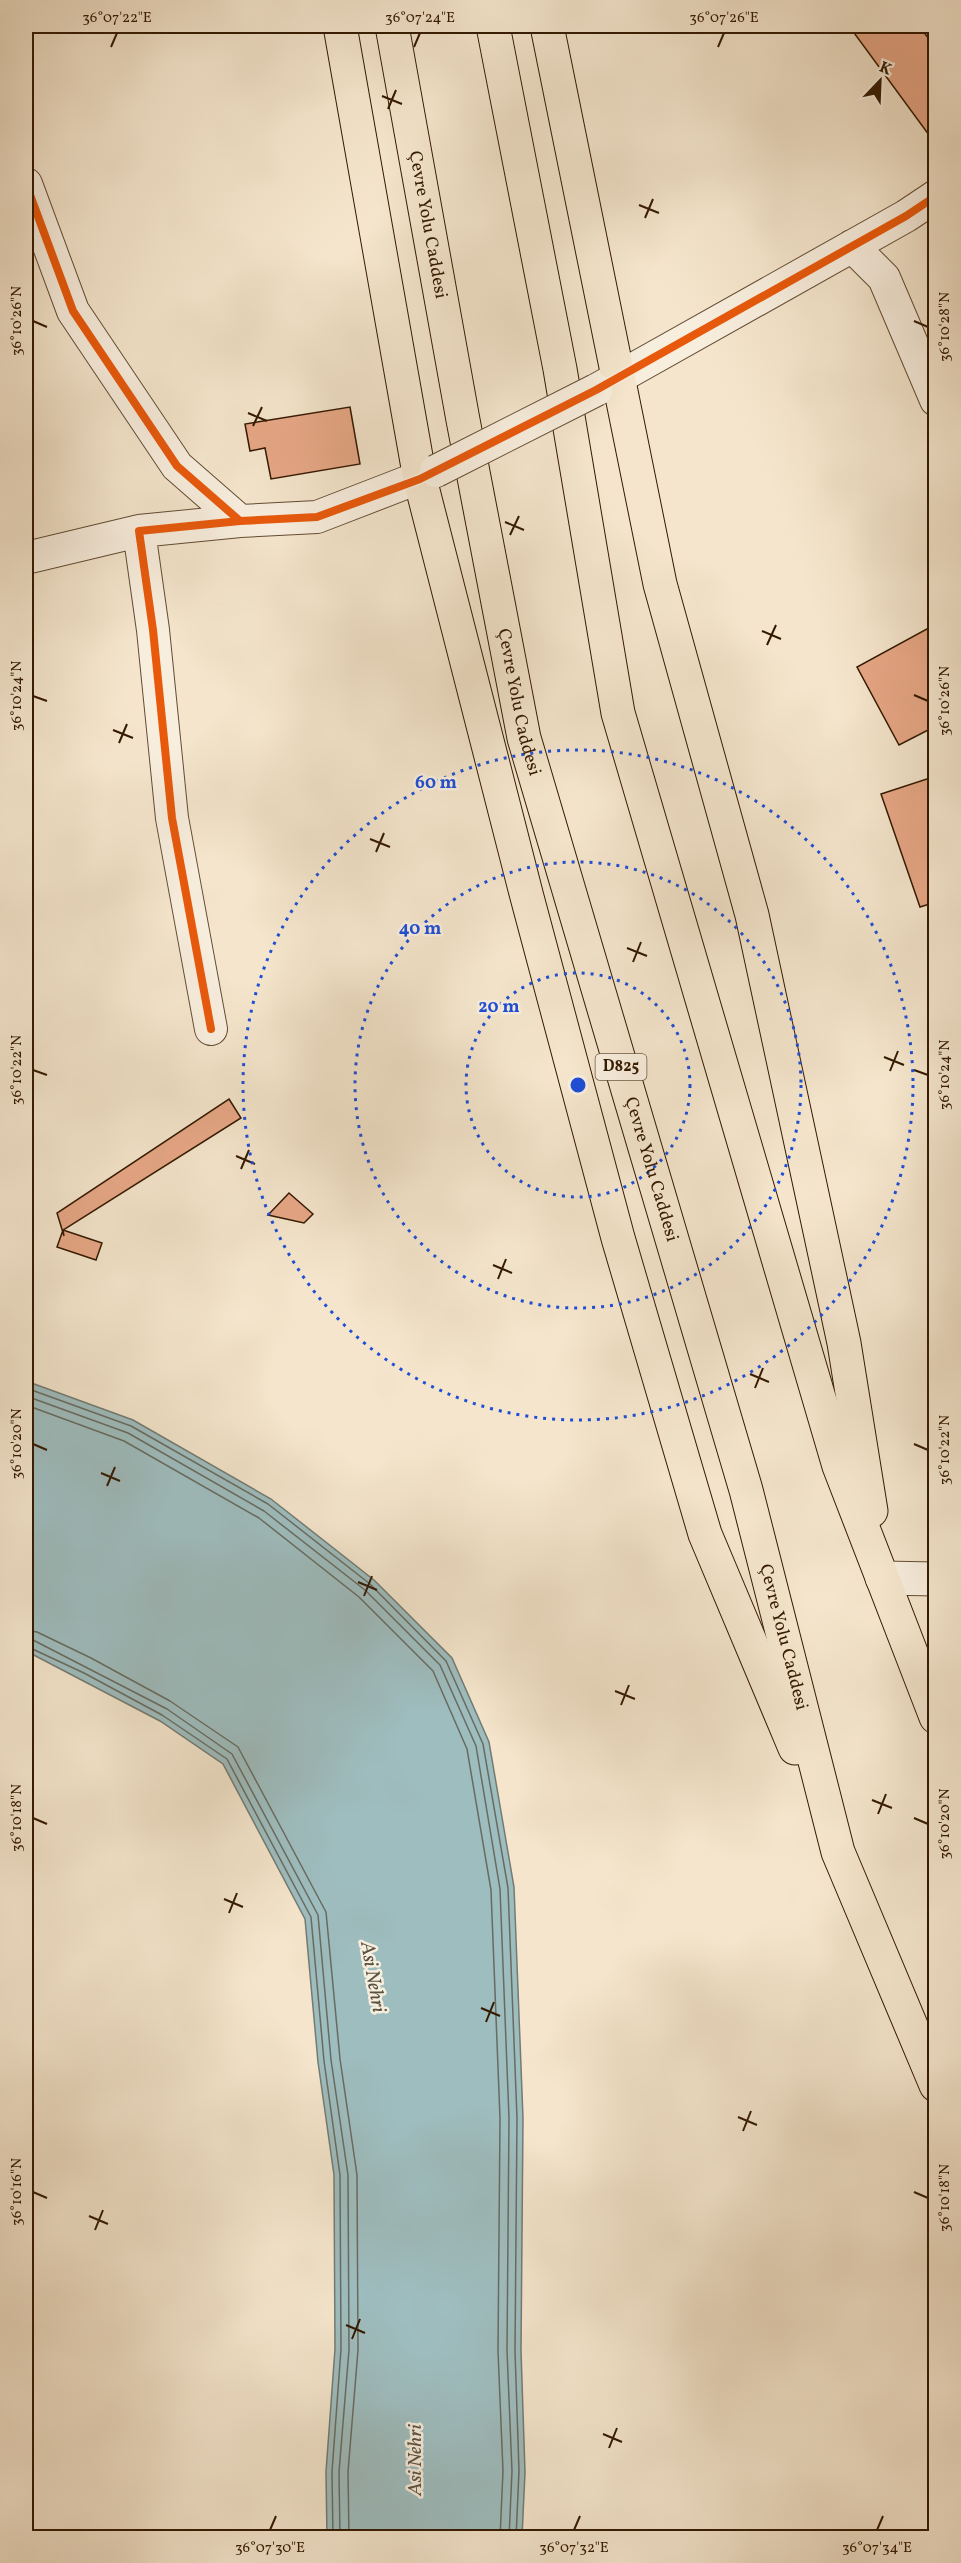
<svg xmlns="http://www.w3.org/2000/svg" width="961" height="2563" font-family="Vollkorn,serif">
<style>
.water{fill:#9ebdbf;stroke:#737b73;stroke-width:1.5}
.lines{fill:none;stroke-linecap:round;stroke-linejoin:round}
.shore{stroke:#686b60;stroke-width:1.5}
.building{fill:#e7a786;stroke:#331900;stroke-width:1.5}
.minor-casing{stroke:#634c33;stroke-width:34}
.tertiary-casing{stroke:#634c33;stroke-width:35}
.trunk-casing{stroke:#331900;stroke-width:35}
.minor{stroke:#f8eede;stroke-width:32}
.tertiary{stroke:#f8eede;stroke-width:33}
.trunk{stroke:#f4e5cc;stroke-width:33}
.minor-bridge-casing{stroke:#634c33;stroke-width:34;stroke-linecap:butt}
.minor-bridge{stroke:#f8eede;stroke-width:32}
.cycleway-casing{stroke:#f8eede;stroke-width:11}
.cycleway{stroke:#e8590c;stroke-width:8}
.ticks{fill:none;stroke:#331900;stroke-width:2}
.ring{fill:none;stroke:#1d4ed8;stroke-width:3;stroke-dasharray:3 6}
.labels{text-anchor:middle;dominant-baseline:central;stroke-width:5;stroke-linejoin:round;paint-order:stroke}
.shield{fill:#f8eede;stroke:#6e5943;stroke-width:1.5}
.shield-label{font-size:16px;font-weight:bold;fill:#331900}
.street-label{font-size:18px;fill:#331900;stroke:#f8eede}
.water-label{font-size:20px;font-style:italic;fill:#585243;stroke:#f8eede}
.centre{fill:#1d4ed8;stroke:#f8eede;stroke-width:3}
.ring-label{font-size:18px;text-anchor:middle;font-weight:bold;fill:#1d4ed8;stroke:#f8eede;stroke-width:5;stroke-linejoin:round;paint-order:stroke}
.neatline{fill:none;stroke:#331900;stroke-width:2}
.ticks-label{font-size:15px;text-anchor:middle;fill:#331900}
</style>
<rect width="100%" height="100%" fill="#f4e5cc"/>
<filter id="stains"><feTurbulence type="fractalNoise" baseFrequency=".00333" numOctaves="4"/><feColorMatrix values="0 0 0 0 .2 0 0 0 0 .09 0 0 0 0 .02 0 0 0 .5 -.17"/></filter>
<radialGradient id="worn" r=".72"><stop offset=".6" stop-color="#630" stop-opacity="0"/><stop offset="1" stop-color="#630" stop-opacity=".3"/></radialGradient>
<!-- water -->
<path class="water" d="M26,1381L133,1420L271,1499L374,1580L452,1658L489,1742L514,1887L523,2118L521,2351L525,2472L522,2537H327L326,2472L335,2349L334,2175L318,2062L305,1919L223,1764L160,1721L26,1651Z"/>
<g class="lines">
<!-- shore -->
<path class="shore" d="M26,1388L131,1426L268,1504L370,1584L446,1661L483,1744L508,1888L517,2118L515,2351L519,2471L516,2538
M26,1396L128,1433L264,1511L365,1590L440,1665L476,1746L500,1889L509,2118L507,2351L512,2471L509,2538
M26,1405L124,1441L259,1518L359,1597L433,1671L467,1749L491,1890L500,2118L498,2351L503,2471L500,2538
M26,1630L37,1632L91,1658L170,1701L238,1747L326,1912L340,2059L357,2175L358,2350L348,2472L349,2538
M26,1639L33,1640L167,1709L232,1754L318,1915L331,2060L348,2175L349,2350L339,2472L340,2538
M26,1646L84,1673L162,1715L227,1759L311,1917L324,2061L340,2175L341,2349L332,2472L333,2538"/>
</g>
<!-- building -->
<path class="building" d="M849,26H919L936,48V131L929,135Z
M350,407L360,464L271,479L265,448L250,451L245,424Z
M936,624V726L899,745L857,667Z
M936,776V902L920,907L881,794Z
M229,1099L241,1118L63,1230L64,1236L57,1213Z
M289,1193L313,1214L304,1223L268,1215Z
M63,1230L102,1243L96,1260L57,1247Z"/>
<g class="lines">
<!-- minor casing -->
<g class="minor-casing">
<path id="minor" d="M26,184L73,311L177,466L240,521L317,517L436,471
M852,246L884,278L936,400
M598,389L906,216L936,196
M26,558L139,531
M211,1029L172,818L153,630L139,531L240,521"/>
</g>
<!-- tertiary casing -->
<g class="tertiary-casing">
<path id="tertiary" d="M882,1578L936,1579"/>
</g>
<!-- trunk casing -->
<g class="trunk-casing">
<g id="trunk">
<path d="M340,26L420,479L527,897L618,1238L705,1534L795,1748"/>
<path id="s1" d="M392,26L463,420L524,738L746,1490L838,1852L936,2085"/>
<path d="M493,26L560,369L618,713L839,1466L936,1717"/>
<path d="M547,26L660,584L752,915L844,1343L871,1511"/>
</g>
</g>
<!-- minor -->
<use href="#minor" class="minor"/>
<!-- tertiary -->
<use href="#tertiary" class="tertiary"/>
<!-- trunk -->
<use href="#trunk" class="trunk"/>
<!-- minor-bridge casing -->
<g class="minor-bridge-casing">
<path id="minor-bridge" d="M436,471L596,390"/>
</g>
<!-- minor-bridge -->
<use href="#minor-bridge" class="minor-bridge"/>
<!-- cycleway casing -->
<g class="cycleway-casing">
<path id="cycleway" d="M26,184L73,311L177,466L240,521L317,517L420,479L596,390L906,216L936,196
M211,1029L172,818L153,630L139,531L240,521"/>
</g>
<!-- cycleway -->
<use href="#cycleway" class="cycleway"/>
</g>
<!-- ticks -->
<path class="ticks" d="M111,47L117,33M414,47L420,33M718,47L724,33M382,96L402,104M388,109L396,90M639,205L659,213M645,218L653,199M33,321L47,327M914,321L928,327M248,413L267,421M253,426L262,407M505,522L524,530M510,535L519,516M762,631L781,639M767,645L776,625M914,695L928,701M33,696L47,701M113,730L133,738M119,743L127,724M370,839L390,847M376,852L384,833M627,948L647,956M633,962L641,942M884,1057L904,1065M33,1070L47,1075M914,1070L928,1075M890,1071L898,1051M236,1156L255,1164M241,1169L249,1150M493,1265L512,1273M498,1279L506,1259M750,1374L769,1382M755,1388L763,1368M33,1444L47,1450M914,1444L928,1450M101,1473L120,1481M107,1486L115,1467M358,1582L377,1590M364,1596L372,1576M615,1691L635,1699M621,1705L629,1685M872,1800L892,1808M878,1814L886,1794M33,1818L47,1824M914,1818L928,1824M224,1899L243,1907M229,1913L237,1893M481,2008L500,2016M486,2022L494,2002M738,2117L757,2125M743,2131L751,2111M33,2192L47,2198M914,2192L928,2198M89,2216L108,2224M95,2230L103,2210M346,2325L365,2333M352,2339L360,2319M603,2434L622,2442M609,2448L617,2428M270,2530L276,2516M574,2530L580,2516M877,2530L883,2516"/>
<!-- distance rings -->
<g class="ring">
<circle cx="578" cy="1085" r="112"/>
<circle cx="578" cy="1085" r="223"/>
<circle cx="578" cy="1085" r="335"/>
</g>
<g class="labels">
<!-- shield labels -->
<rect class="shield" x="595.5" y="1054" width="51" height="26" rx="4.5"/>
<g class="shield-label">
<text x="621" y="1067">D825</text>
</g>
<!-- street labels -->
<g class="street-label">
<text stroke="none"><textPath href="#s1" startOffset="202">Çevre Yolu Caddesi</textPath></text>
<text stroke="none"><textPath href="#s1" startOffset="688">Çevre Yolu Caddesi</textPath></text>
<text stroke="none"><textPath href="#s1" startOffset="1174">Çevre Yolu Caddesi</textPath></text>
<text stroke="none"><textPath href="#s1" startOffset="1660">Çevre Yolu Caddesi</textPath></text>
</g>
<!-- water labels -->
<g class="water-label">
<text transform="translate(372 1977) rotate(80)">Asi Nehri</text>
<text transform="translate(416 2460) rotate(-90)">Asi Nehri</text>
</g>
</g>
<circle cx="578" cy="1085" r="9" class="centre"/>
<g class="ring-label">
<text x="436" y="788">60 m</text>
<text x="420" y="934">40 m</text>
<text x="499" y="1012">20 m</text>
</g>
<!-- margin -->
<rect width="961" height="2563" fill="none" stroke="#f4e5cc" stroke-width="66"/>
<!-- north arrow -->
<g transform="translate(880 81) rotate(23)" stroke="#f8eede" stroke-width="4.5" paint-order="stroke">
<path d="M0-4.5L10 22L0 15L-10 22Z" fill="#331900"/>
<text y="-9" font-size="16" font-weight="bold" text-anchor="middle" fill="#331900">K</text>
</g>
<rect x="33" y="33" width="895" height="2497" class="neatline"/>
<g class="ticks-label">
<text x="117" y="22">36°07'22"E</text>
<text x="420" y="22">36°07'24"E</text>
<text x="724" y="22">36°07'26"E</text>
<text transform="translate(16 321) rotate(-90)" y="5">36°10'26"N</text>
<text transform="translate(944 327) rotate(-90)" y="5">36°10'28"N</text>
<text transform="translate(16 696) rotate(-90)" y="5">36°10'24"N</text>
<text transform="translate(944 701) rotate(-90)" y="5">36°10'26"N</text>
<text transform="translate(16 1070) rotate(-90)" y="5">36°10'22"N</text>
<text transform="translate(944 1075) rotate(-90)" y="5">36°10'24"N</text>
<text transform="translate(16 1444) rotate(-90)" y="5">36°10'20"N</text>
<text transform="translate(944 1450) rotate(-90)" y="5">36°10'22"N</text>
<text transform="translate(16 1818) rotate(-90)" y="5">36°10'18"N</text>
<text transform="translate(944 1824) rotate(-90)" y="5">36°10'20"N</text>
<text transform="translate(16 2192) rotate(-90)" y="5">36°10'16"N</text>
<text transform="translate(944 2198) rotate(-90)" y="5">36°10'18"N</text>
<text x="270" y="2552">36°07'30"E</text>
<text x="574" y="2552">36°07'32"E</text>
<text x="877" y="2552">36°07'34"E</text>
</g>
<rect width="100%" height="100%" filter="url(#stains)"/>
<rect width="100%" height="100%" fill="url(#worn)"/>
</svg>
